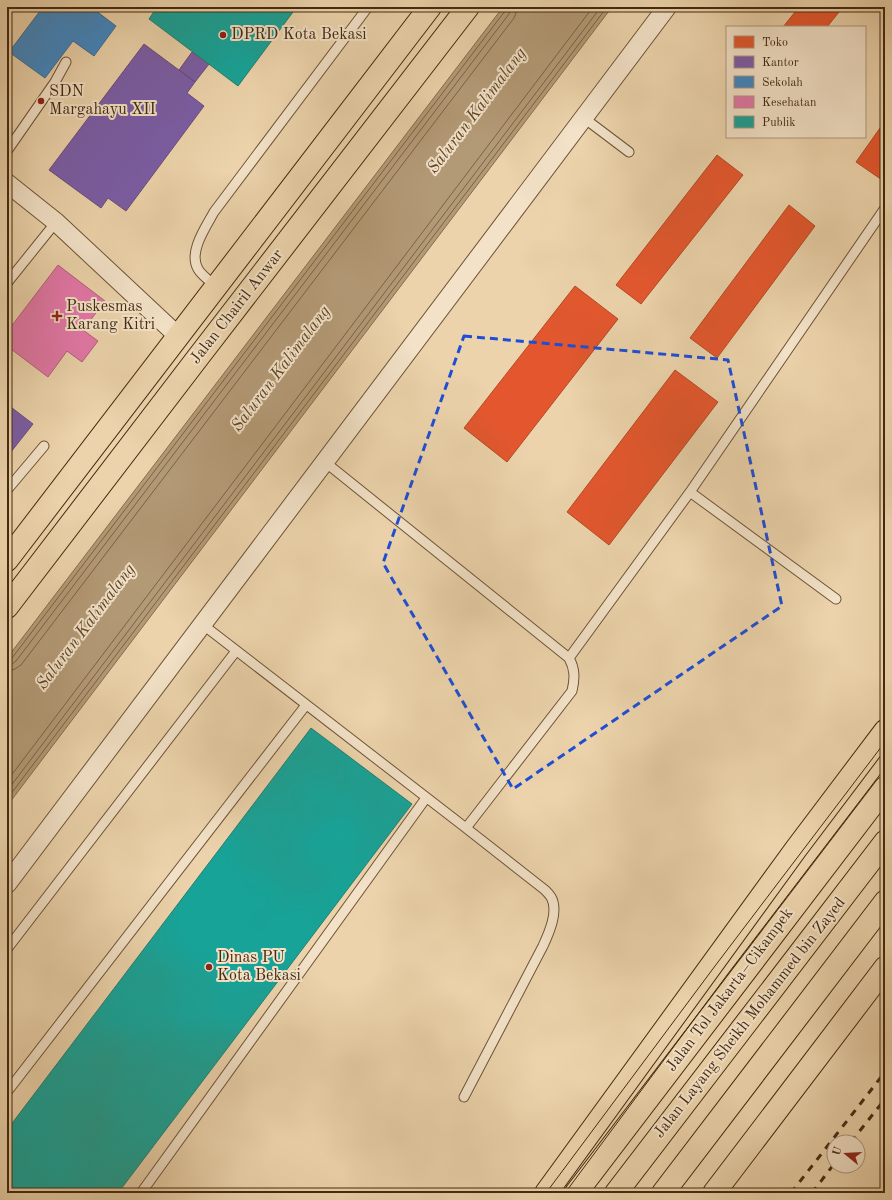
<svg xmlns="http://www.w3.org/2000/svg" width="892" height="1200" font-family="'Old Standard TT',serif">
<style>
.water{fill:#b39a76;stroke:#866d4d}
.shops{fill:#e4572e;stroke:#b44a25}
.offices{fill:#7b5ea7;stroke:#6a4e7a}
.schools{fill:#3f88c5;stroke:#406c8f}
.health{fill:#e377a8;stroke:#b3607a}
.public{fill:#17a398;stroke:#247f6f}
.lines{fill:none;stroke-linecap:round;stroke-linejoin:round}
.shore{stroke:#7b6243;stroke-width:1}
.lane-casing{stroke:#6d5437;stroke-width:11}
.street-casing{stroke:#6d5437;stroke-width:20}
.primary-casing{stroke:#432a10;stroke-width:24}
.highway-casing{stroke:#432a10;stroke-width:24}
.lane{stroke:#f3e2c8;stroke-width:9}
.street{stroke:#f3e2c8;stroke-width:18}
.primary{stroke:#ecd3ab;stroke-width:22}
.highway{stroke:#ecd3ab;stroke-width:22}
.tram{stroke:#432a10;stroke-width:1}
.rail{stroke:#432a10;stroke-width:3;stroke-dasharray:7 7;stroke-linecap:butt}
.marked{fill:none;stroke:#1d4ed8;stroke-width:3;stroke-dasharray:8 5;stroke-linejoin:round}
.poi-dot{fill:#8f2418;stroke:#f3e2c8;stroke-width:1.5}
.labels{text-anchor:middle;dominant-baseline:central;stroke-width:4;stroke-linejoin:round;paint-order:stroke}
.poi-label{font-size:16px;fill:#432a10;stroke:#f3e2c8;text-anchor:start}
.street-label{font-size:16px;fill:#432a10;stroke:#f3e2c8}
.water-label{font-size:17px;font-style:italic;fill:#5f462a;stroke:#f3e2c8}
</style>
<rect width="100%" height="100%" fill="#ecd3ab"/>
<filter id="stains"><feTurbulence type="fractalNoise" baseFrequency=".005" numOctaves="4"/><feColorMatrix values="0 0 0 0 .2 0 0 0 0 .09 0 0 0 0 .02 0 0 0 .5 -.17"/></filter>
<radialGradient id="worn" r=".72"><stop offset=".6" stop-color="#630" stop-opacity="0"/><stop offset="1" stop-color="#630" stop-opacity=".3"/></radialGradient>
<!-- water -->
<path class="water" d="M503,7H612L7,806V658Z"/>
<!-- shops -->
<path class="shops" d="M799,7H832L839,12L827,27H783Z
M885,121V182L856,162Z
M717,155L743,175L641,304L616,285Z
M789,205L815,226L717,358L690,338Z
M575,286L618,319L507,462L464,428Z
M675,370L718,402L609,545L567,512Z"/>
<!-- offices -->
<path class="offices" d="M144,44L195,82L187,93L204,106L126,211L108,198L101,208L49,170Z
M192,52L209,64L195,82L179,70Z
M7,404L33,424L7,457Z"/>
<!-- schools -->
<path class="schools" d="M43,7H91L116,26L94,56L73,41L45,78L9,52Z"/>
<!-- health -->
<path class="health" d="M58,265L105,301L83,330L98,341L82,362L67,351L48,377L7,346V332Z"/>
<!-- public -->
<path class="public" d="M157,7H294L296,8L238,86L149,19Z
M311,728L412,804L118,1193H8L7,1192V1130Z"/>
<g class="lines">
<!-- shore -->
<path class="shore" d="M7,660L12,658L505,11L506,7
M7,665L12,664L16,661L509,14L511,7
M7,671L15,669L21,665L514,18L516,13L517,7
M7,781L593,7
M7,791L601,7
M7,799L607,7"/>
<!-- lane casing -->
<g class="lane-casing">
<path id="lane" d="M584,118L629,152
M7,151L55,82L66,62
M7,283L56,222
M216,286C210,281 202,276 198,269C188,252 206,227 214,212L368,7
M7,490L44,446
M690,492L836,599
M202,624L466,828L572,691C575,678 575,669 569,658L325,462
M569,658L690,492L885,208
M7,949L236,651
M7,1092L306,705
M464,1097L543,946C549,933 559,911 551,897C549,894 547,892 545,890L466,828
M141,1193L426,798"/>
</g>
<!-- street casing -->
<g class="street-casing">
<path id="street" d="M7,183L56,222L178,336
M7,884L667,7"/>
</g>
<!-- primary casing -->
<g class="primary-casing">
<path id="primary" d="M7,560L430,7
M7,607L199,356L468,7"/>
</g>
<!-- highway casing -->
<g class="highway-casing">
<path id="highway" d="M546,1193L796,849L885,731
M576,1193L885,788
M616,1193L885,842
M663,1193L885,902
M714,1193L885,968"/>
</g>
<!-- lane -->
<use href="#lane" class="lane"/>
<!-- street -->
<use href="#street" class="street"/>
<!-- primary -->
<use href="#primary" class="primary"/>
<!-- highway -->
<use href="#highway" class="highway"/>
<!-- tram -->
<path class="tram" d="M546,1193L715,966L885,742
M565,1193L730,971L885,768"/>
<!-- rail -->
<path class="rail" d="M851,1142L885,1099
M791,1193L885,1072
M812,1193L834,1164"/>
</g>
<!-- marked area -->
<path class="marked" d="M464,336L728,360L782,606L513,789L383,563Z"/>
<!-- markers -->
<g class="poi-dot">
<circle cx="223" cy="35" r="4"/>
<circle cx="41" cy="101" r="4"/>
<path d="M55 310h4v4h4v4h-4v4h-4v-4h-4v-4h4z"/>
<circle cx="209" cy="967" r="4"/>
</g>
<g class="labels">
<!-- poi labels -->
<g class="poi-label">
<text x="231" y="35">DPRD Kota Bekasi</text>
<text x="49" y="92">SDN<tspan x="49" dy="18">Margahayu XII</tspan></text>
<text x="66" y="307">Puskesmas<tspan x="66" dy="18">Karang Kitri</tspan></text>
<text x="217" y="958">Dinas PU<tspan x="217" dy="18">Kota Bekasi</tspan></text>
</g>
<!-- street labels -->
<g class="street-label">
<text transform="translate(237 307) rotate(-52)">Jalan Chairil Anwar</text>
<text transform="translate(730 990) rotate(-53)">Jalan Tol Jakarta–Cikampek</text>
<text transform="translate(750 1018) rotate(-52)">Jalan Layang Sheikh Mohammed bin Zayed</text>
</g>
<!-- water labels -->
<g class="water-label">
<text transform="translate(477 111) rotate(-53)">Saluran Kalimalang</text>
<text transform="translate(281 369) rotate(-53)">Saluran Kalimalang</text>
<text transform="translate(86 627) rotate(-53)">Saluran Kalimalang</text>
</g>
</g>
<!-- margin -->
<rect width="892" height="1200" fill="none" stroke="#ecd3ab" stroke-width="24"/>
<rect x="8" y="8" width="876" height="1184" fill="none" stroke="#432a10" stroke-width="2"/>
<rect x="12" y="12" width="868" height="1176" fill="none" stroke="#432a10"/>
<!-- legend -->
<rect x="726" y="26" width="140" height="112" fill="#f3e2c8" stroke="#ad987e"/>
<rect x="734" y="36" width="20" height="12" fill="#e4572e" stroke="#ad987e"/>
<text x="762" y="46" font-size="12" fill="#432a10">Toko</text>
<rect x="734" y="56" width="20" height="12" fill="#7b5ea7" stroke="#ad987e"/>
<text x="762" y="66" font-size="12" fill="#432a10">Kantor</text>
<rect x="734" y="76" width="20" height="12" fill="#3f88c5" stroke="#ad987e"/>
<text x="762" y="86" font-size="12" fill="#432a10">Sekolah</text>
<rect x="734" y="96" width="20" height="12" fill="#e377a8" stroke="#ad987e"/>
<text x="762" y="106" font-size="12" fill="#432a10">Kesehatan</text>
<rect x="734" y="116" width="20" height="12" fill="#17a398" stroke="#ad987e"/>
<text x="762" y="126" font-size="12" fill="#432a10">Publik</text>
<!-- north arrow -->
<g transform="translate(846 1154) rotate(288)"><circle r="19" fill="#f3e2c8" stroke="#ad987e"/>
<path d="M0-3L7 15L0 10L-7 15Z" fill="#8f2418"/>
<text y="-6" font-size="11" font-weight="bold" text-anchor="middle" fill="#432a10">U</text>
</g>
<rect width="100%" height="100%" filter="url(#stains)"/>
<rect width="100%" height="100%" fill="url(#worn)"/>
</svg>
